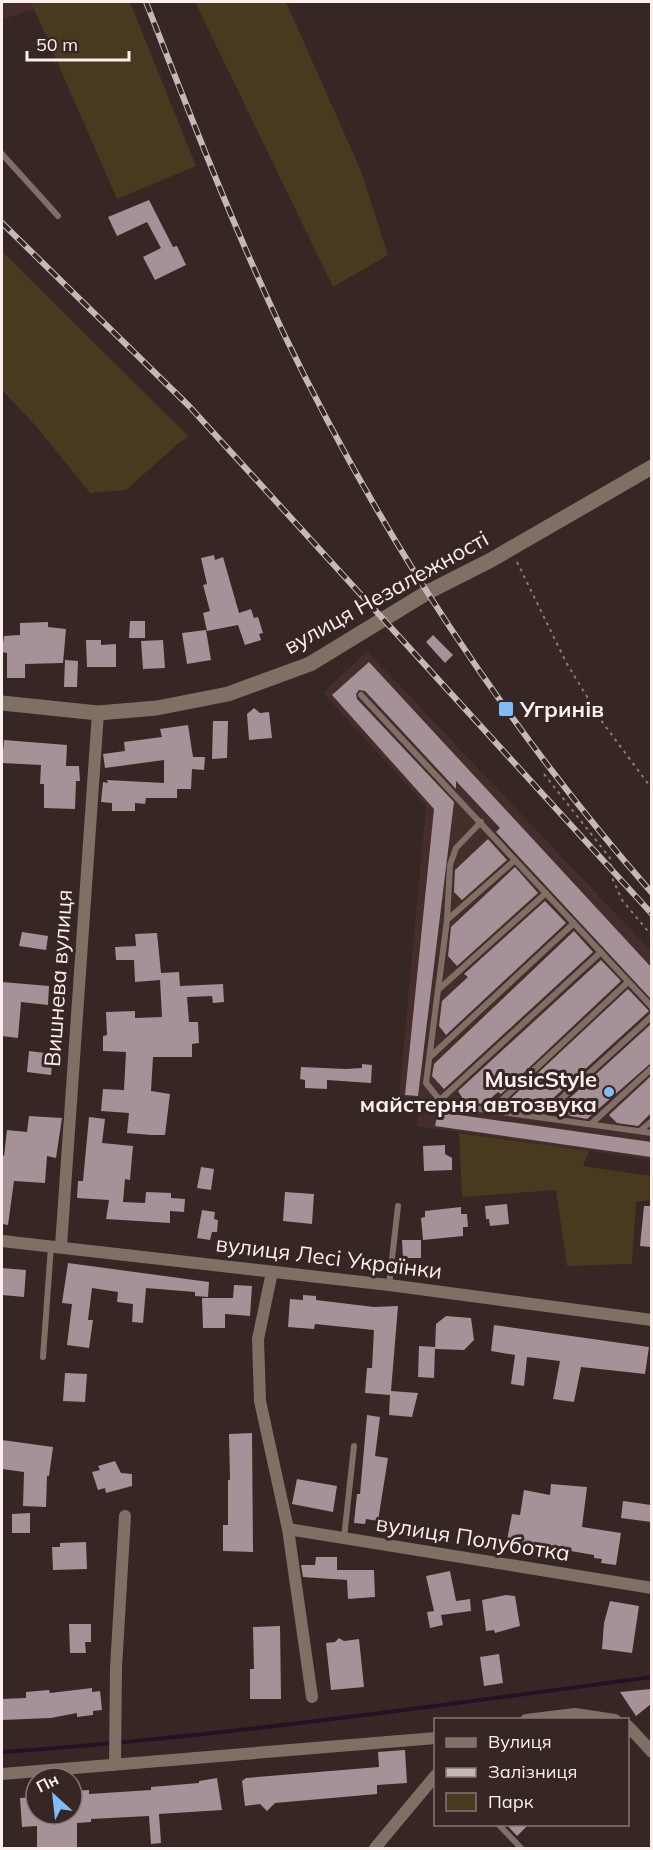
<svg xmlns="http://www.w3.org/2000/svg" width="653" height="1850" font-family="Mulish,sans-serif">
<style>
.built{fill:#442d2b}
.green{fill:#493a1f}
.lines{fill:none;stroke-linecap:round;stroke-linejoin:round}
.stream{stroke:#280e26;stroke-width:4}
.building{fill:#a59197}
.path{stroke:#8a7c7a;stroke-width:2;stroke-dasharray:3 4.5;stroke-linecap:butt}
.service{stroke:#7f6f65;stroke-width:6}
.minor{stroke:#7f6f65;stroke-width:12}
.tertiary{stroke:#7f6f65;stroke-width:15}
.rail-casing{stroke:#c5b9b7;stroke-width:6}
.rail{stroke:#362624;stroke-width:4;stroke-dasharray:11;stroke-linecap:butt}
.poi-dot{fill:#7fbdfa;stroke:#362624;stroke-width:2}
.labels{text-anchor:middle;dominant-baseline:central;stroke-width:6;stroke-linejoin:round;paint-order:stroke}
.street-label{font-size:22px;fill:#fbf0ee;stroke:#362624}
.poi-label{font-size:22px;font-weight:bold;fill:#fbf0ee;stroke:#362624;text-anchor:start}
</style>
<rect width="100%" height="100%" fill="#362624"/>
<!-- built -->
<path class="built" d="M2,2H31L34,9L2,20Z
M367,651L651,951V1160L416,1126L422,1098L399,1097L426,806L323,693Z"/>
<!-- green -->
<path class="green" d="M31,2H130L196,166L117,199Z
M195,2H286L361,171L388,255L333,287Z
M2,251L189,437L180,442L126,490L90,493L36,426L2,390Z
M459,1133L589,1151L583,1166L651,1176V1200L636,1202L632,1264L567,1266L556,1190L462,1197Z"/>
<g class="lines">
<!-- stream -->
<path class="stream" d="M2,1752C219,1737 436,1706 652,1677"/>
</g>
<!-- building -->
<path class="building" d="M149,200L173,247L177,246L186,265L155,280L143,257L161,248L147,222L117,236L108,217Z
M214,555L215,560L223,557L239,613L251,609L254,618L258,617L263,633L259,634L261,640L245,645L238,625L207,631L203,613L210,611L203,585L207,584L201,558Z
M130,621H145V638H129Z
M48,622V627L66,629L63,663L25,664V678H7V653L2,652L4,636L20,635V623Z
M206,630L211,660L187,664L182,633Z
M433,635L453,655L445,663L426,642Z
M86,640H101V645L116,644V667H87Z
M163,640L165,668L143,669L141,641Z
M65,660L78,661L77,687H64Z
M369,662L651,967V999L496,832L500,828L456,781V789L365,691L359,690L356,694L357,699L454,802L418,1096L405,1095L434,809L332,695Z
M254,708L260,713L269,712L272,738L249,740L247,714Z
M213,721H228L227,758L212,759Z
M188,725L193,757H205L204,770L192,769L191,789H177V798H146L145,804L135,803V811H112V803L101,802L103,782L108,783L107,780L164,783V760L105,768L103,754L125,751L124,742L162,737L160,729Z
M4,740L67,745L66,766H79L80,781H76L75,809L44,808V784H40L41,765L2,763Z
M488,839L507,860L462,900L454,892L455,870Z
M515,867L538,893L457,966L448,956L451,927Z
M545,901L566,923L446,1035L439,1026L442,1001L468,977L464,974Z
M574,931L593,952L444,1089L432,1076L434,1064Z
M22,932L48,936L46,950L19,946Z
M157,933L161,973L179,972L180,986L223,984L224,1002L213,1003L212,996L187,997L189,1022H198L199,1043L192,1044V1057H153L151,1091L170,1094L165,1135H151L127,1133L129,1113L101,1111L103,1089L124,1090L126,1052L103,1051V1036L107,1035L106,1012L135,1011V1018L162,1017L160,980L135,982L134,960H116L115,947L136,946L135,934Z
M601,960L621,981L501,1094L498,1092L484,1104L465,1102L458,1091Z
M2,982L49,986L48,1005L21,1002L18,1038L2,1036Z
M628,989L649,1011L538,1112L515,1109L508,1101Z
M651,1024V1063L587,1119L570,1116L561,1106Z
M29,1051L53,1054L51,1075L27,1072Z
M362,1064L372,1065L371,1083L327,1080V1089L305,1088V1080L300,1079L301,1067L345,1069L362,1068Z
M651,1076V1113L638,1126L617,1123L609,1115Z
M438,1112L651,1142V1157L435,1126Z
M29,1116L62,1118L56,1158L47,1156L45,1183L14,1181L8,1225L2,1224V1155L4,1156L7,1130L27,1132Z
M89,1117L105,1119L102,1143L133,1146L130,1180L125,1179L123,1202L145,1203L146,1192L171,1193V1198L185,1199L184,1212L170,1211V1223L106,1219L109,1200L77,1198L78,1181H83Z
M445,1145V1154L452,1158V1170L424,1171L423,1146Z
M201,1167L214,1169L211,1190L197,1188Z
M285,1192L314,1194L312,1224L283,1221Z
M507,1204L509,1224L490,1226L489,1219H486L485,1206Z
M644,1206H651V1247L640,1246Z
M461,1207V1214H467L468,1227H463V1236L423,1240L421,1218L425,1217V1211Z
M202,1210L215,1212L214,1219L218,1220L217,1232H212L210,1240L197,1238Z
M402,1240H421V1258H403Z
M68,1263L209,1282L208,1297L195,1296V1292L146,1288L143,1323L132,1322L133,1304L117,1302L118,1292L92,1288L88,1320H93L89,1348L67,1345L72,1304L62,1303Z
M2,1268L26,1270L24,1297L2,1295Z
M234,1285L252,1286L250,1316L225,1314V1328H203L202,1298H233Z
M303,1295L316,1296V1300L374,1307L398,1306L391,1391L418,1393L412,1417L389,1415L390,1395L365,1393L367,1368H372L374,1330L315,1324L314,1329L288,1327L290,1299L303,1300Z
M446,1316L471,1318L474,1340L464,1350L435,1349L436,1324Z
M494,1325L649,1347L645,1374L581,1367L574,1402L553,1399L560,1361L527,1357L524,1386L511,1384L515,1355L491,1351Z
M419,1346L435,1347L434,1378L418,1377Z
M65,1373L87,1374L85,1402L63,1401Z
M367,1415L380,1417L375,1456L388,1458L378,1521L366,1519L365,1524L354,1523L357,1494H360Z
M252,1433L253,1552L223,1551V1525H228V1480H230L229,1434Z
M2,1440L53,1447L49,1476H47L46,1507L23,1506L24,1472L2,1469Z
M115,1461L121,1473L132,1474V1486L106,1493L105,1488L98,1490L92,1472L100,1470L98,1466Z
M297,1479L337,1486L333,1512L292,1504Z
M551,1484L587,1487L582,1527L621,1533L616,1565L601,1563L602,1559L594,1558V1555L507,1540L512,1514L520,1515L524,1490L550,1495Z
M623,1501L651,1505V1522L621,1518Z
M30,1513V1533H12V1514Z
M86,1542L87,1569L53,1570L52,1547H60V1543Z
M316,1557H337V1570H374L375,1597L348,1599L347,1580L303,1577L301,1565H315Z
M450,1571L456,1601L470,1599L471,1611L441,1615L443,1625L430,1628L427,1612L434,1611L426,1576Z
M506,1595L515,1596L520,1626L495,1633L494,1630L486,1631L482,1600Z
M610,1601L639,1606L632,1653L602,1649L604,1623Z
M69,1624H91V1642H85L86,1653H70Z
M280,1626L281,1699H250V1669H254L253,1627Z
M339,1638L344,1641L359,1639L364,1687L331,1690L326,1643L335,1642Z
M499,1654L503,1683L484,1686L480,1657Z
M92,1688V1692L100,1691L102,1710L93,1711V1715L77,1717V1713L51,1718L2,1720V1699L26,1698V1692L49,1690L50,1693Z
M651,1689V1704L636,1716L620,1692Z
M405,1750L407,1783L377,1785V1794L275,1803L267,1811L260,1804L245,1806L242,1781L246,1778L379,1767L378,1752Z
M217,1778L222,1810L159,1814L161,1843L151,1844L149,1816L91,1819V1822L77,1823V1848H37V1826L22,1827L20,1798L36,1797V1814H72V1791L89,1790V1794L151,1790V1787L199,1783V1781Z
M506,1824H529L517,1836Z"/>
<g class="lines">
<!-- path -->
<path class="path" d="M517,562L567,664L603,723L652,789
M544,774L610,858L613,880L622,900L652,936"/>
<!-- service -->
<path class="service" d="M2,154L58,216
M361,695L652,1007
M481,822L456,848L450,865L447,920L426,1083L443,1104L652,1133
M447,920L515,860
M438,990L546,893
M430,1057L574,923
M440,1100L601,952
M490,1111L628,982
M541,1117L652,1016
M591,1124L652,1068
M640,1131L652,1121
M389,1285L398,1206
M43,1357L51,1246
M344,1538L354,1446
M498,1824L521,1848"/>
<!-- minor -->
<path class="minor" d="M2,1241L389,1285L652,1320
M61,1246L98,713
M272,1272L258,1339L260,1401L288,1529L312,1697
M288,1529L652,1588
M526,1720L575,1714L615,1720
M628,1726L652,1752
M115,1765L116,1668L125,1516
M2,1774L436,1738
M375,1848L436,1775"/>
<!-- tertiary -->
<path class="tertiary" d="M2,703L98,713L157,708L228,694L310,664L428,592L491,560L652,467"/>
<!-- rail casing -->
<g class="rail-casing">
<path id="rail" d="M146,2C189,112 232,224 283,332C379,533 505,725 652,893
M2,223L189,406L652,914"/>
</g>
<!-- rail -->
<use href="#rail" class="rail"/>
</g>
<!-- markers -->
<g class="poi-dot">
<rect x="498" y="701" width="16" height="16" rx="3"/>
<circle cx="609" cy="1092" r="6"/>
</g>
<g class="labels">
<!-- street labels -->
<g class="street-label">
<text transform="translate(386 592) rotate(-29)">вулиця Незалежності</text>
<text transform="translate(58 978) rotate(-86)">Вишнева вулиця</text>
<text transform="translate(329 1257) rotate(7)">вулиця Лесі Українки</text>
<text transform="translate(473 1538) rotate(9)">вулиця Полуботка</text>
</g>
<!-- poi labels -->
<g class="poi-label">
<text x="520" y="709">Угринів</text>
<text x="597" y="1079" text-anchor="end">MusicStyle<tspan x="597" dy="25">майстерня автозвука</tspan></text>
</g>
</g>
<!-- border -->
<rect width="653" height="1850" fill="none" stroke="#fbf0ee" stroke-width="6"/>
<!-- legend -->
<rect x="434" y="1718" width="195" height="108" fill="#362624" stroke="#857775" stroke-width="1.5"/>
<rect x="446" y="1738" width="30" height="9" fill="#7f6f65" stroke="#857775" stroke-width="1.5"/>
<text x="488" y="1748" font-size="18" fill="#fbf0ee">Вулиця</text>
<rect x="446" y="1768" width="30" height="9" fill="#c5b9b7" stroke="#857775" stroke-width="1.5"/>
<text x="488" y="1778" font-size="18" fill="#fbf0ee">Залізниця</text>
<rect x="446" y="1793" width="30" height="18" fill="#493a1f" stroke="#857775" stroke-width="1.5"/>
<text x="488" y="1808" font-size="18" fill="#fbf0ee">Парк</text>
<!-- north arrow -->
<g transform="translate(54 1796) rotate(333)"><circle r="28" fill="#362624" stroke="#857775" stroke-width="1.5"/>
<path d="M0-4.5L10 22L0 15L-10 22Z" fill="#7fbdfa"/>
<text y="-9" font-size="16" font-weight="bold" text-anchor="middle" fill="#fbf0ee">Пн</text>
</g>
<!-- scale -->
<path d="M27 51v9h102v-9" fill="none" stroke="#fbf0ee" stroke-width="3"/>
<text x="36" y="51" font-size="18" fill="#fbf0ee" stroke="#362624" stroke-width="4.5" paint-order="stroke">50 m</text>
</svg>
